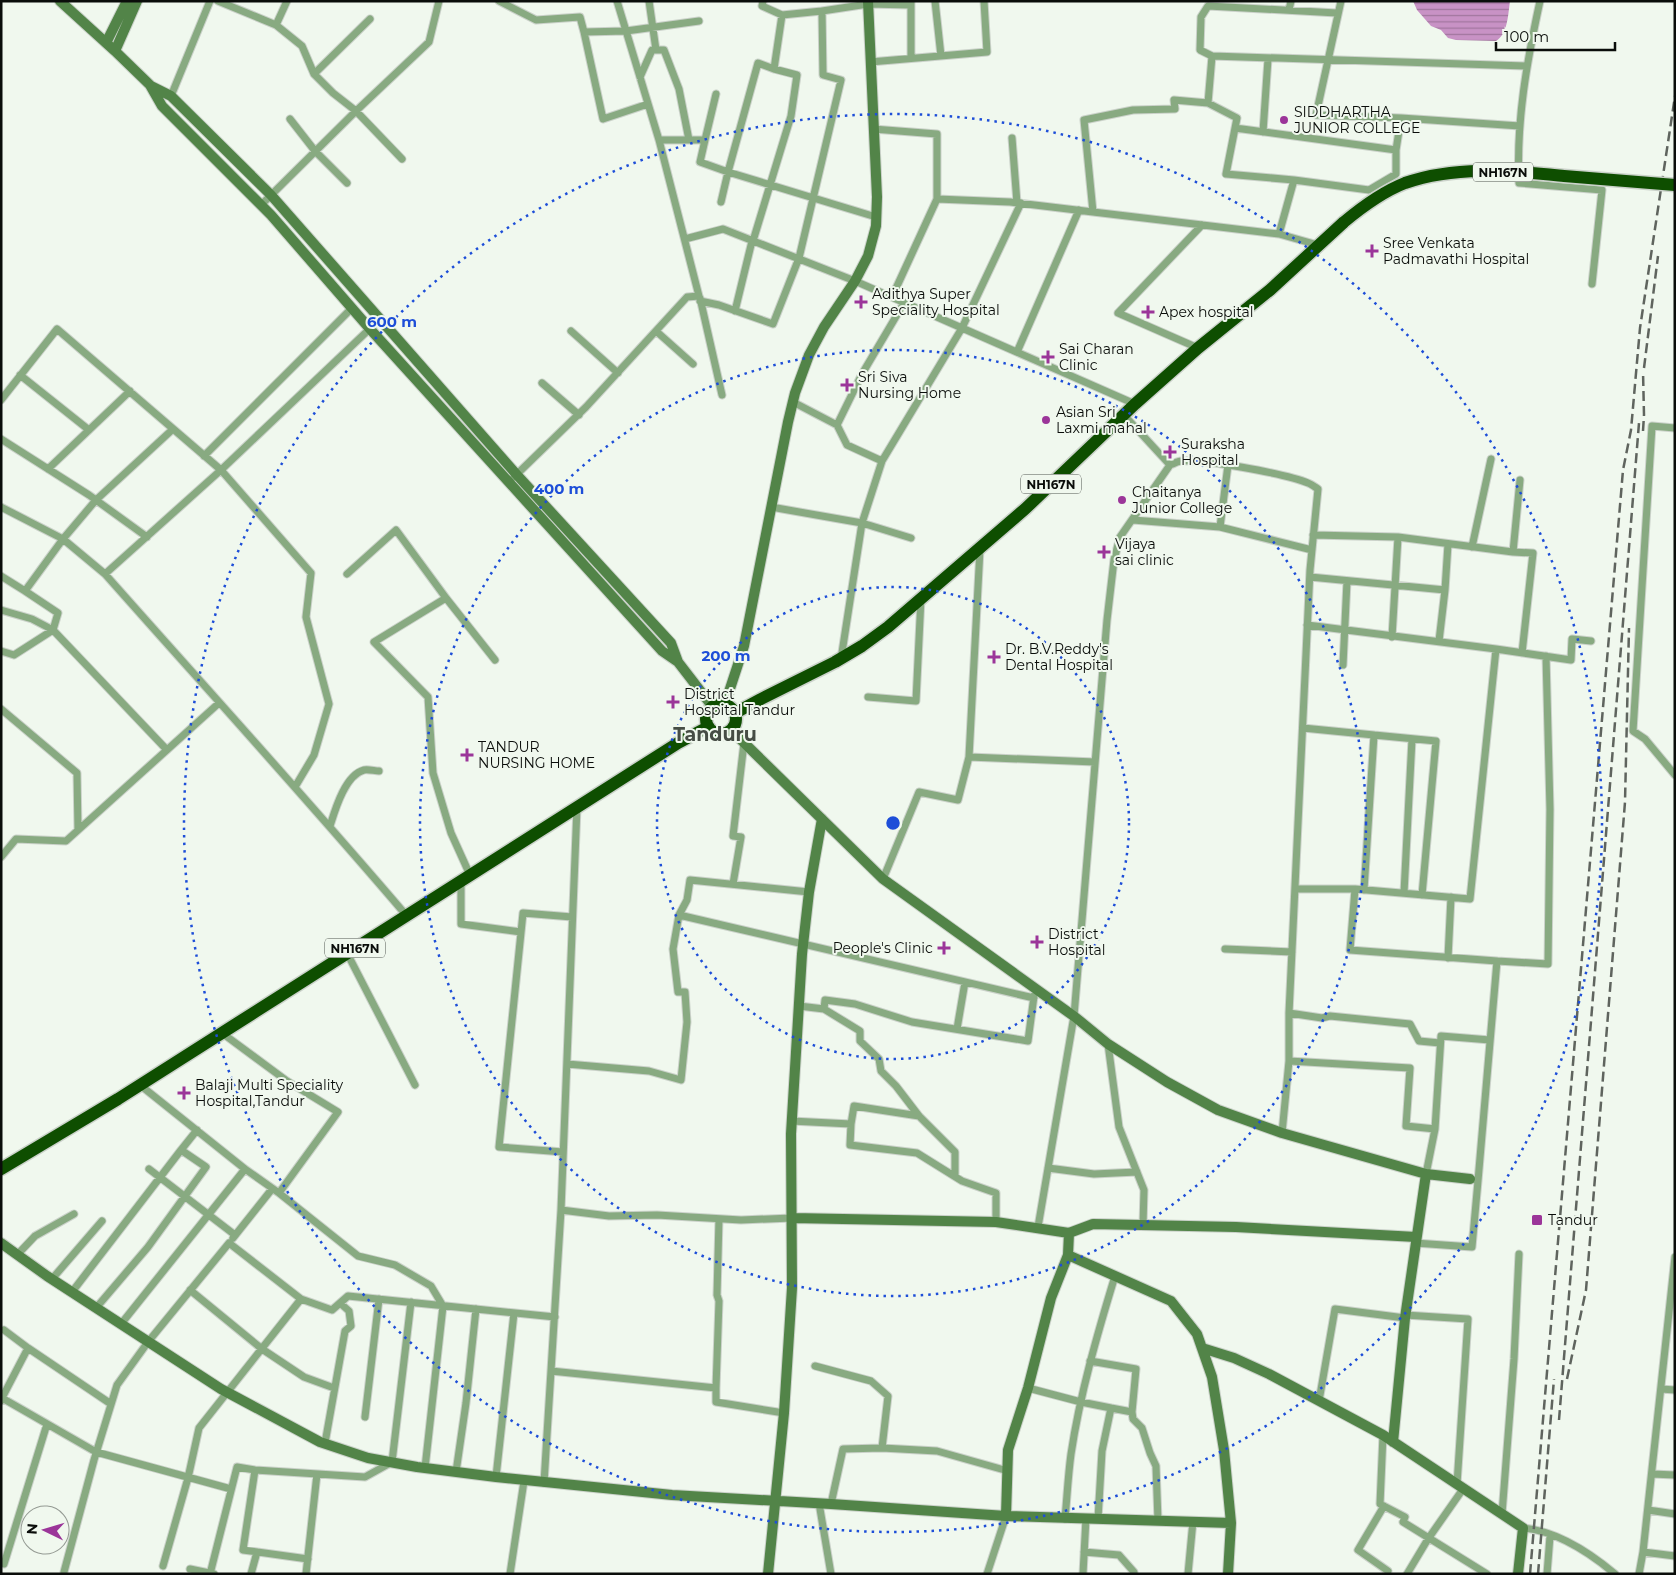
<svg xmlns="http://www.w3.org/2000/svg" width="1676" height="1575" font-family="Montserrat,sans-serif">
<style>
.water{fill:url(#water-rules)}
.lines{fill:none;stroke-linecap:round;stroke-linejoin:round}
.street-casing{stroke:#cbd2ca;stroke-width:9}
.secondary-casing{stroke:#cbd2ca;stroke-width:12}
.highway-casing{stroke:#cbd2ca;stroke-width:15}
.street{stroke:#88aa81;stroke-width:7}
.secondary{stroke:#528448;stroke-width:10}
.highway{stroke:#0e4e00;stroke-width:12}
.rail{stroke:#5f645e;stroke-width:2.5;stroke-dasharray:10 5;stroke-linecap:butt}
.highway-bridge-casing{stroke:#cbd2ca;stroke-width:15;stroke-linecap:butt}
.highway-bridge{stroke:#0e4e00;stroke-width:12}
.ring{fill:none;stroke:#1d4ed8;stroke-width:2.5;stroke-dasharray:2.5 5}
.poi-dot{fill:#9b3599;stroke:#f0f8ee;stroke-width:2}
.labels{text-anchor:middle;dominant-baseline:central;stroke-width:4;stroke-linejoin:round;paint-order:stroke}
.shield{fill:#f0f8ee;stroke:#4f544e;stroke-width:1}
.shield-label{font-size:12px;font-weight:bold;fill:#0a0d0a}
.poi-label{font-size:14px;fill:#0a0d0a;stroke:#f0f8ee;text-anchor:start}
.district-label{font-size:19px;font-weight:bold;fill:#464d45;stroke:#f0f8ee}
.centre{fill:#1d4ed8;stroke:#f0f8ee;stroke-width:2.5}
.ring-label{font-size:15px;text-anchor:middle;font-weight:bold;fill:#1d4ed8;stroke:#f0f8ee;stroke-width:4;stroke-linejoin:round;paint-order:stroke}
</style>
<defs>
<pattern id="water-rules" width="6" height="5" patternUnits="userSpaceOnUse" patternTransform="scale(1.25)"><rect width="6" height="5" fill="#c892c5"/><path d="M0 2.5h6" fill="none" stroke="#a1769e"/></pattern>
</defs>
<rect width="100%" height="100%" fill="#f0f8ee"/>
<!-- water -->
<path class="water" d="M1413,1H1510C1508,14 1508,34 1496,41L1456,40L1448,38L1441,30L1431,26L1417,10Z"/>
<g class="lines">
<!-- street casing -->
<g class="street-casing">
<path id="street" d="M218,1L276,25
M287,1L276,25L302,46L314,74
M499,1L536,20L580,17L584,32L626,31L699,21
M649,1L656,50
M911,1V58
M935,1L941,56
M1341,1L1316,115L1401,118L1396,150
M1540,1C1527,61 1516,121 1519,183L1602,190L1592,284
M1289,10L1291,1
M822,11L868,4L911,5
M370,19L314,74L333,93L356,111L402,159
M584,32L603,119L648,104
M1212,56L1200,50L1201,17L1208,6L1337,13
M870,62L987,52L984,1
M640,77L652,50H664L679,89L689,140
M171,96L210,1
M1208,103L1212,56L1526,66
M1401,118L1520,126
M290,119L315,151L347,183
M1235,128L1396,150V174L1369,190L1294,180
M873,129L937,134V199L1010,202L1093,212L1279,234L1318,245
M1263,132L1268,59
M1012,138L1017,203
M659,140H705L700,162L728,172L876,217
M705,140L716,94
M721,202L728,172L758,63L774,69
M261,205L356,111L429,42L439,1
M1093,212L1084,120L1133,110L1175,109L1174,100L1208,103L1237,118L1226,174L1294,180L1279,234
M685,239L723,229L855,281L1135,404
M753,241L791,116L797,75L774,69L782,15
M892,297L937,199
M700,298L722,395
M700,301L719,305L773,324L799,258L841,80L823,75L822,11L782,15L762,6L763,1
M735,311L752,241
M379,320L221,470L105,574C206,688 308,800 406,915
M571,331L618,373
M656,331L693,364
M1198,348L1118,313L1202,225
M1017,352L1079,210
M20,375L89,430
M542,383L579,415
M1,400L57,329L221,470L311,573L306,617L329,704L314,755L295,787
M793,402L837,425L862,374L904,303
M1124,415L1170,465
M837,425L847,445L882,461
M1675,428L1652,426L1633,731L1645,739L1675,775
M1,439L89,495L147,537
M204,456L352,308
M1228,465L1220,527L1312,550
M48,469L130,391
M514,477L586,407L687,297L699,296L659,140L617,1
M1,507L63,539L105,574
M771,507L862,523L882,461L962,328L1021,203
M1133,520L1220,527
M1313,535L1398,537L1513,552L1533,553L1522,653
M1472,547L1491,459
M980,549L969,757L1095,762
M1513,552L1520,480
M347,574L396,530L446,598
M1,576L25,591
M1310,577L1445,590L1439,641
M1445,590L1448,544
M1,610L32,619L53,630L58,613L25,591L63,539L96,500L173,429
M1307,625L1496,649L1470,899L1355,889
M1392,637L1398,537
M1496,649L1571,660L1572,639L1591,641
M1,651L14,655L53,630L167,750
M841,659L862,523L911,538
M1343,665L1347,581
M868,697L916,701L921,598
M1,709L77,773L78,830
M1303,728L1374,735L1364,890
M1374,735L1436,741L1422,895
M577,807L561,1210L609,1216L657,1215L741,1220L792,1218
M330,826C335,810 345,775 364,770C368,769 375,771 379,771
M1,857L16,839L66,841L219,703
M470,875L451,833L433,773L428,697L374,642L446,598L495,660
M883,879L919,792L958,800L969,757
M461,881V924L521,932
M733,884L741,837L733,836L744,743
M1295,889H1355L1350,950L1497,961
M809,892L690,880L687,900L679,915L1034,998
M1404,893L1412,739
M1225,949L1292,952
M347,953L415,1085
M1448,958L1451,897
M799,1006L824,1009L860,1031V1041L879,1059L881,1071L896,1086L919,1116L955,1152V1176
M824,1009L825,1000L855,1004L912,1022L1028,1041L1034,996
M1289,1013L1322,1018L1330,1016L1410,1024L1419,1041L1440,1043
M957,1029L965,982
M222,1033L287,1081L338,1112L279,1193L358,1256L395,1265L431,1286L443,1306L425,1468
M1108,1044L1119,1127L1144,1190L1143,1225
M1289,1061L1410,1068L1406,1126L1435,1129L1426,1174
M567,1064L649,1071L681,1080L687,1022L685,992H678L673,949L679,915
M140,1085L245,1169
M791,1121L851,1124L850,1145L917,1153L962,1181L996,1193V1222
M851,1124L854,1106L919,1116
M1435,1129L1441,1036L1490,1040
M563,1152L499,1147L523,913L572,917
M1048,1168L1094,1174L1137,1172
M149,1169L235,1235
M1478,1181L1497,961L1548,964L1550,809L1546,656
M1038,1227L1074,1016L1107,620L1114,560L1120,537L1170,465C1173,464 1175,463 1177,462C1194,456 1290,475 1308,483C1311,484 1315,487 1318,489L1310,570L1289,1013V1061L1282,1133
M233,1238L272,1189
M1415,1243L1472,1247L1478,1181L1475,1180
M17,1255L35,1236L74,1214
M52,1279L102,1221
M190,1290L262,1349L304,1377L334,1388
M72,1292L181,1150
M96,1308L148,1247L206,1167L181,1150L197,1130
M1405,1315L1468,1319L1457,1484
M121,1324L245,1169L279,1193
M4,1330L28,1348
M1090,1361L1136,1369L1132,1412L1111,1408
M815,1366L871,1381L888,1396L882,1448L937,1451L1008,1471
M551,1371L716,1388V1402L784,1413
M716,1388L719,1301L717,1295L719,1219
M1028,1388L1081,1402L1111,1408L1102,1451L1098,1519
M1661,1389L1675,1390
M2,1398L28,1348L111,1404
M1,1401L2,1398L96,1452L231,1489
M1319,1401L1335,1309L1405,1318
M1132,1412L1133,1419L1142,1428L1150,1453L1156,1466L1158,1521
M365,1417L379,1299
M1383,1435L1380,1504L1405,1517L1403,1522L1487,1574
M325,1443L345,1331L351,1326L349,1311L340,1303
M255,1470L243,1550L308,1559
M456,1472L466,1403L476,1309
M1652,1474L1675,1475
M496,1477L514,1313
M544,1483L561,1210
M819,1503L831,1574
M831,1504L843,1449L882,1448
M1384,1506L1358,1550L1388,1571
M1648,1510L1675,1514
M1502,1514L1514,1359L1519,1254
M1065,1519C1067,1498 1068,1476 1071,1454C1080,1394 1097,1335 1115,1276
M1523,1528C1556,1531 1590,1553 1615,1574
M1084,1552L1119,1555L1134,1572V1574
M1643,1552L1675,1257
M4,1564L47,1424
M163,1566L188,1478L199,1428L301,1299L332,1310L348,1296L555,1317
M190,1569L214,1574
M64,1572L94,1460L117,1385L148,1342L229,1243L301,1299
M210,1574L237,1467L255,1470L365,1477L392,1462L411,1302
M251,1574L257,1552
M306,1574L317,1474
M510,1574L524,1481
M987,1574L1006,1516
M1083,1574L1086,1518
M1188,1574L1193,1521
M1407,1574L1428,1539L1463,1489
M1547,1574L1550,1536
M1639,1574L1643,1552L1675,1556"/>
</g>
<!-- secondary casing -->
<g class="secondary-casing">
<path id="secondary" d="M60,1L115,51L150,85L162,106L271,215L370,329L662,651L678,662
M106,43L127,1
M115,51L137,1
M151,86L171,96L271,195L517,475L671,643L678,662L712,706
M725,704L744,646L788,422L795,393L809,355L824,327L855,281L868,256L876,226L877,197L868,1
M731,730L883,879L1075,1017L1108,1044L1167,1082L1218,1110L1282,1133L1426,1174L1470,1179
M792,1218L996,1222L1069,1233L1093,1224L1236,1227L1416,1237
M1,1243L47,1276L221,1389L320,1442L368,1458L417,1467L496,1477L672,1495L831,1504L1006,1516L1231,1523
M1068,1255L1171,1301L1197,1334L1212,1377L1224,1450L1231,1523L1228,1574
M1202,1348L1234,1358L1269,1374L1383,1435L1523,1528L1518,1574
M1393,1442L1405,1318L1426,1174
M1006,1516L1008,1450L1028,1388L1051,1298L1068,1255L1069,1233
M768,1574L784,1413L792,1288L791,1134L802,954L809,892L822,819"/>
</g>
<!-- highway casing -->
<g class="highway-casing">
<path id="highway" d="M706 719a15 15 0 1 1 30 0a15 15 0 1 1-30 0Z
M735,713L761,699L835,662L862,646L888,627L1025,509L1135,404L1198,348L1270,290L1344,222
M1,1169L118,1099L678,743L708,727"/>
</g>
<!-- street -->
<use href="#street" class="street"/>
<!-- secondary -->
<use href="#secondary" class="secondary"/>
<!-- highway -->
<use href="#highway" class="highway"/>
<!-- rail -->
<path class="rail" d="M1644,368L1658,256
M1643,431L1644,415L1643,371
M1567,1379L1586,1290L1625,802L1629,628
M1559,1420L1639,423
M1530,1574L1623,470L1631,430L1640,328L1675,96
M1538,1574L1554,1379"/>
<!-- highway-bridge casing -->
<g class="highway-bridge-casing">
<path id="highway-bridge" d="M1344,222C1362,207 1382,192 1405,183C1456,165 1511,171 1564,176C1601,179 1638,182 1675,185"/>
</g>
<!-- highway-bridge -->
<use href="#highway-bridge" class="highway-bridge"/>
</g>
<!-- distance rings -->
<g class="ring">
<circle cx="893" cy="823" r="236"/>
<circle cx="893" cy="823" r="473"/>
<circle cx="893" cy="823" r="709"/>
</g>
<!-- markers -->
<g class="poi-dot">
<circle cx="1284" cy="120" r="5"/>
<path d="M1369.5 243.5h5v5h5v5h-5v5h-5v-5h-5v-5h5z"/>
<path d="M858.5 294.5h5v5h5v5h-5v5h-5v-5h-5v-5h5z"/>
<path d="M1145.5 304.5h5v5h5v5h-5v5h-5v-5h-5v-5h5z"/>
<path d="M1045.5 349.5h5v5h5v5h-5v5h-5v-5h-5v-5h5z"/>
<path d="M844.5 377.5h5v5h5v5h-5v5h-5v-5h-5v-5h5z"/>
<circle cx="1046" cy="420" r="5"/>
<path d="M1167.5 444.5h5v5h5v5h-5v5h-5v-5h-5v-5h5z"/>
<circle cx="1122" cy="500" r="5"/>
<path d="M1101.5 544.5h5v5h5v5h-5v5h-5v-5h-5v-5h5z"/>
<path d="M991.5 649.5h5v5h5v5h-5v5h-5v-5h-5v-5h5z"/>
<path d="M670.5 694.5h5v5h5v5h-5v5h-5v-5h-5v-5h5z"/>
<path d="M464.5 747.5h5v5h5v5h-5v5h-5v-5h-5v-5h5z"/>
<path d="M1034.5 934.5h5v5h5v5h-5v5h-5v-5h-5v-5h5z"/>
<path d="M941.5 940.5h5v5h5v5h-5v5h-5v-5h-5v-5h5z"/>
<path d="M181.5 1085.5h5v5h5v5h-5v5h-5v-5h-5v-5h5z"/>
<rect x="1531" y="1214" width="12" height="12" rx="2.5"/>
</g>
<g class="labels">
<!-- shield labels -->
<g class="shield">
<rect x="1473" y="162.5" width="60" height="19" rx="4"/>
<rect x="1021" y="474.5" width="60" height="19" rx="4"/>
<rect x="325" y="938.5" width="60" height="19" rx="4"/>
</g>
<g class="shield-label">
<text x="1503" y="172">NH167N</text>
<text x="1051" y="484">NH167N</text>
<text x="355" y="948">NH167N</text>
</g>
<!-- poi labels -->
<g class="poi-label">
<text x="1294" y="112">SIDDHARTHA<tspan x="1294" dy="16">JUNIOR COLLEGE</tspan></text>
<text x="1383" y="243">Sree Venkata<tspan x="1383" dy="16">Padmavathi Hospital</tspan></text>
<text x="872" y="294">Adithya Super<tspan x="872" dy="16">Speciality Hospital</tspan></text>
<text x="1159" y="312">Apex hospital</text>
<text x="1059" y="349">Sai Charan<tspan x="1059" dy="16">Clinic</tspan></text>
<text x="858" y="377">Sri Siva<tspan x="858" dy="16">Nursing Home</tspan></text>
<text x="1056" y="412">Asian Sri<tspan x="1056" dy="16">Laxmi mahal</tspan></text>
<text x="1181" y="444">Suraksha<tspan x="1181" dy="16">Hospital</tspan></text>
<text x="1132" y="492">Chaitanya<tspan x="1132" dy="16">Junior College</tspan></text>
<text x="1115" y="544">Vijaya<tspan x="1115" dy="16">sai clinic</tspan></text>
<text x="1005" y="649">Dr. B.V.Reddy's<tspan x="1005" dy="16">Dental Hospital</tspan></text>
<text x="684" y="694">District<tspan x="684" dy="16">Hospital Tandur</tspan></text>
<text x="478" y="747">TANDUR<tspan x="478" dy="16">NURSING HOME</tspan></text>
<text x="1048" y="934">District<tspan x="1048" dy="16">Hospital</tspan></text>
<text x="933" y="948" text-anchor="end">People's Clinic</text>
<text x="195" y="1085">Balaji Multi Speciality<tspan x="195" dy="16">Hospital,Tandur</tspan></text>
<text x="1548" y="1220">Tandur</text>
</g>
<!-- district labels -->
<g class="district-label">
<text x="715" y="734">Tanduru</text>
</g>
</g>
<circle cx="893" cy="823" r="8" class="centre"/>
<g class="ring-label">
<text x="392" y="327">600 m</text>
<text x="559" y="494">400 m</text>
<text x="726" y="661">200 m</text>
</g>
<!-- border -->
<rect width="1676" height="1575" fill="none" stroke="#0a0d0a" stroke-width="5"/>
<!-- north arrow -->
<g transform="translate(45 1530) rotate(275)"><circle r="24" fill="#f0f8ee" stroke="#949a93"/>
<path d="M0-4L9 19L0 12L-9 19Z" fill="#9b3599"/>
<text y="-8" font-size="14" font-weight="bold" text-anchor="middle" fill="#0a0d0a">N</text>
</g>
<!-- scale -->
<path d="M1496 42v8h119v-8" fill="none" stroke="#0a0d0a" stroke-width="2.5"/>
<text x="1504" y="42" font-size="15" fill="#0a0d0a" stroke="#f0f8ee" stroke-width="4" paint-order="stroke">100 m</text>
</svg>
